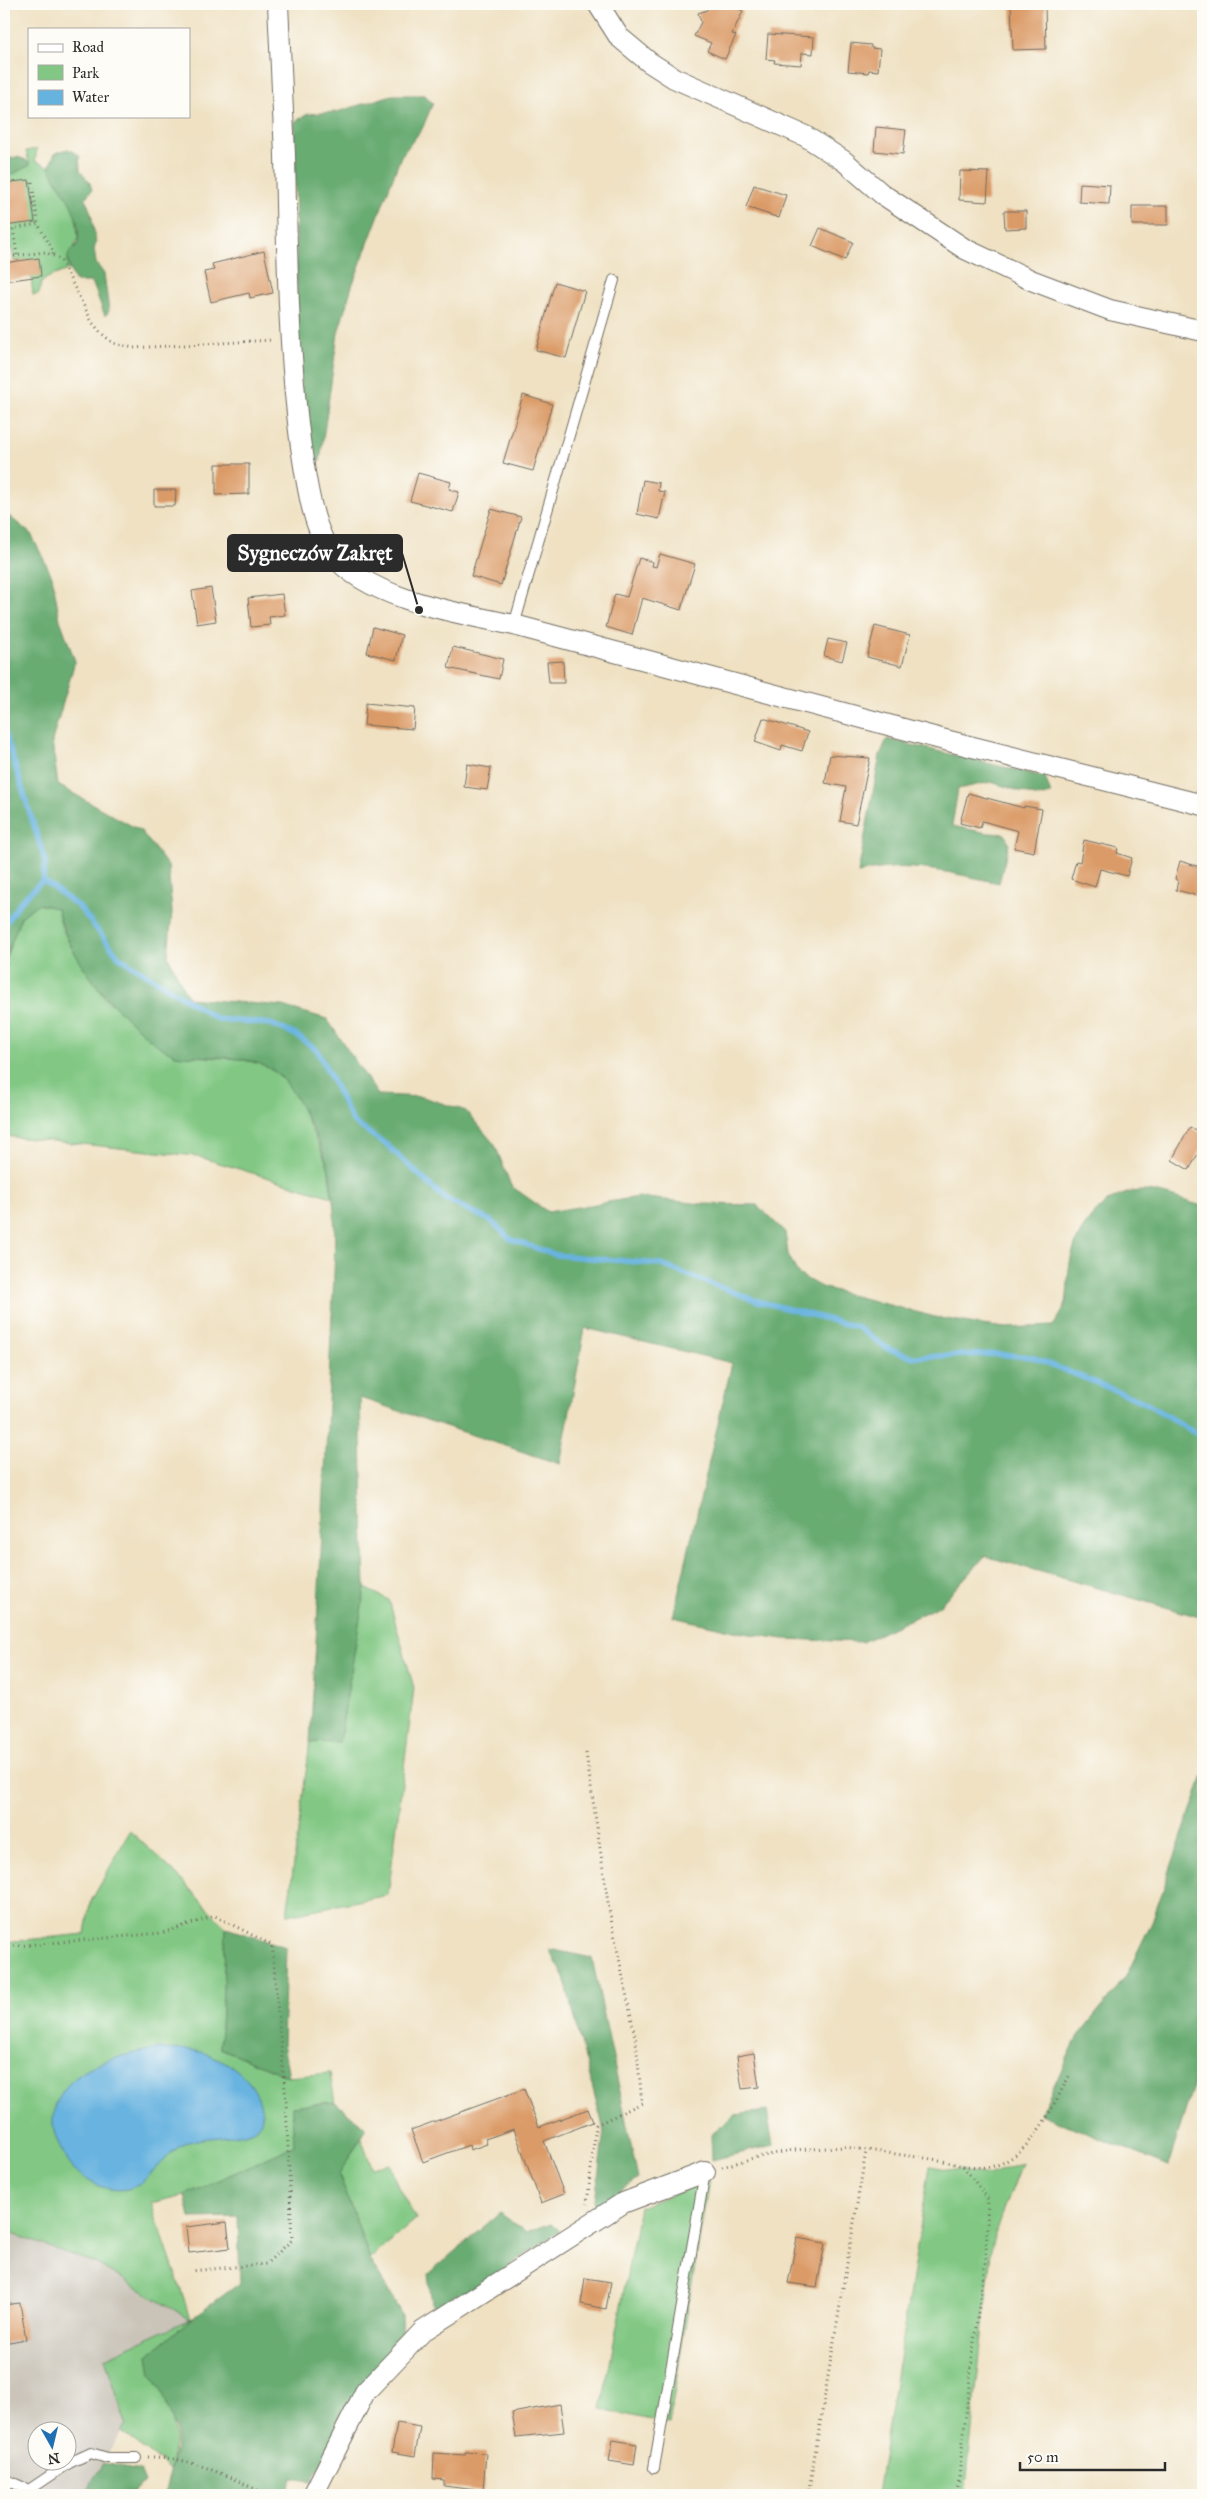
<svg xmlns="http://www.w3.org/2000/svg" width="1207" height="2499" font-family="'IM FELL Great Primer',serif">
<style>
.industrial{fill:#c9c3b8;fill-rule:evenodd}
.green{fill:#82c884;stroke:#567a58}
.forest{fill:#69ac72;stroke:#4a6c4e}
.water{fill:#67b3e0;stroke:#496f86}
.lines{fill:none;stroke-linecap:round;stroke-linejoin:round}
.stream{stroke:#67b3e0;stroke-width:5.5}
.building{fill:#db9b67}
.service-casing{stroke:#706b60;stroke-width:12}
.minor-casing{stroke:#706b60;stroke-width:22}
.path{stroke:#706b60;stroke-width:3;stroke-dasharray:1 4;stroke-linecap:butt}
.service{stroke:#fff;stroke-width:10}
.minor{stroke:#fff;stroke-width:20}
.leader{fill:none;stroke:#2b2b2b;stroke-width:2}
.callout-dot{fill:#2b2b2b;stroke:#fdfcf7;stroke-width:2}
.callout{fill:#2b2b2b;stroke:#2b2b2b;stroke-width:2}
.callout-label{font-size:21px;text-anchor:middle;font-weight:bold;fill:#fff}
</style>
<rect width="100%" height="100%" fill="#fdfcf7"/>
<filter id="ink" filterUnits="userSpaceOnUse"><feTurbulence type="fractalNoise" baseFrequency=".02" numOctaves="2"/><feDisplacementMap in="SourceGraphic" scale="10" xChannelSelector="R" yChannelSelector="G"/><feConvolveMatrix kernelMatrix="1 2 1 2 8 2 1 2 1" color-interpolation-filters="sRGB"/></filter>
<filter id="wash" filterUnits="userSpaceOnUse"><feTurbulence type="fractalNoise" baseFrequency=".0096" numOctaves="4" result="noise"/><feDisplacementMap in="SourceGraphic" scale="20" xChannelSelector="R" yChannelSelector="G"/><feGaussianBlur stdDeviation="1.12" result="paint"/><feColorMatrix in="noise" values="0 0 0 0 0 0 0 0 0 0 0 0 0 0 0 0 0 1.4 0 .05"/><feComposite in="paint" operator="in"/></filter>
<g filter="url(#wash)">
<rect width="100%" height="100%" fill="#efe1c2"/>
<!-- industrial -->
<path class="industrial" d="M4,2231L97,2264L191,2319L106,2358L126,2424L84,2495H4ZM38,2432H68V2462H38Z"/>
<!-- green -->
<path class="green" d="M37,149L35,161L49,167L58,184L67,194L76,217L78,239L67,263L70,269L47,278L41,283L39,294L33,295L31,277L39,259L14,261L12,249H4V173L13,174L30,165L26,151Z
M37,904L57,908L62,928L71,947L106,999L175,1055L239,1059L261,1064L280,1075L294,1091L328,1166L332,1197L196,1156L4,1136V962L21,917Z
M365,1588L389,1600L414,1688L388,1895L287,1915L310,1742H339Z
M130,1831L174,1872L226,1928L220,2048L289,2077L330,2073L335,2102L292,2106L294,2146L185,2195L151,2203L191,2319L148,2355C151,2373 154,2376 162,2391C176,2418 177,2441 170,2469L121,2432L126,2424L105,2358L190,2319L97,2264L4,2231V1942L85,1934L90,1903Z
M361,2138L372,2168L390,2164L397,2185L416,2219L370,2259L339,2174Z
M1022,2163L992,2243L965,2495L877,2494L930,2166L988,2176Z
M709,2180L669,2424L601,2409L640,2207Z"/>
<!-- forest -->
<path class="forest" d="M392,95H425L433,103L422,129L401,156L352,286L338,333L320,461H309L298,352L294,122L308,114L337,112Z
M68,149L79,155L80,170L90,183L92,190L85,198L91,213L96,243L94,249L96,263L104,274L109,311L105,316L93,284L89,282H76C72,274 65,263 69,253C71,249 75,248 77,245C80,240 78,228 77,222C74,204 57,183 49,167L55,153Z
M17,157L26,160L30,165L13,174L4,173V159Z
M4,512L31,534L52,576L60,620L75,661L52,741L58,785L141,831L168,866L172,912L168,956L188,998L282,1006L327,1019L378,1095L423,1097L466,1111L495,1145L511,1186L548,1212L638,1197L702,1204L757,1205L785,1232L788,1254L798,1274L821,1287L935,1317L982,1325L1006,1328L1053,1326C1057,1320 1062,1313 1065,1306C1069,1292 1067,1277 1070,1263C1077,1226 1105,1189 1147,1191C1167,1193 1185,1202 1203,1206V1618L985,1556L939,1606L862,1642L784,1639L743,1633L673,1617L732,1363L585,1328L560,1464L360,1398L365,1588L339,1743L310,1742C318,1613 325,1485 330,1357C332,1294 340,1231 329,1170C325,1151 295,1091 282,1078C260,1056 227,1058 198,1056C190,1056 181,1057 174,1054C158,1048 146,1036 134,1025C98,992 69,955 57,908L37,904L21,917L4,962Z
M887,739L1045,777L1051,794L1038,797L991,782L958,789L952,826L988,833L1005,834L1009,844L999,883C950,873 908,860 858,873L880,755Z
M1203,1776V2055L1168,2166L1040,2114L1078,2036L1125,1978L1150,1927Z
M226,1928L286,1947L283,2044L289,2077L220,2048Z
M549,1949L592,1958L638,2178L594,2208L604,2131L564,1977Z
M335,2102L366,2128L339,2175L370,2259L402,2315L403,2339L311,2481L291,2478L288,2495H164L176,2448V2429L162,2391L151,2374L148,2355L191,2319L240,2283L238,2217L190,2218L185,2195L294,2146L292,2106Z
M767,2111L773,2145L712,2160L711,2135L735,2115Z
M500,2213L526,2232L551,2223L560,2231L434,2318L428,2274Z
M103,2463L140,2470L145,2483L133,2492V2495H84Z"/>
<!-- water -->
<path class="water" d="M159,2049C172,2050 188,2048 200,2052C227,2059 252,2077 260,2103C263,2114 264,2122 254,2130C241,2139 202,2135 184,2144C167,2153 156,2170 142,2182C119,2201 80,2182 67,2160C58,2143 50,2131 54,2111C64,2067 121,2054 159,2049Z"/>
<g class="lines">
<!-- stream -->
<path class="stream" d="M4,730L45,861L43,880L20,902L4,926
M43,880L79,907L119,957L217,1019L271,1024L296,1035L317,1050L353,1122L387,1145L444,1198L493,1222L510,1239L556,1255L659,1264L754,1300L857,1327L888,1349L913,1357L993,1354L1032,1357L1144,1402L1203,1438"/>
</g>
<g id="blocks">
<!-- building -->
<path class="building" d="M710,4H729L743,11L732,34L736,35L725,59L707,51L711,43L694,36L701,22L698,13L707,10Z
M1011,4H1045L1046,49L1013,50Z
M768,34L814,37L813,54L802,53L801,65L774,63L775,60L766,59Z
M851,43L871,45V48L880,49L878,71L869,70L868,73L848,71Z
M876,127L906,130L903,154L874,151Z
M960,171L989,172L987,202L959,200Z
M29,180L35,222L4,226V183Z
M1080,183L1110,185L1109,204L1079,202Z
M754,185L786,195L779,218L746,207Z
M1132,206H1168V225H1132Z
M1004,211H1026V228L1005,229Z
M820,228L853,242L845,260L812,246Z
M264,251L273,293L250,298L249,293L211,302L204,272L214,270L212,264Z
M39,258L41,276L4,281V263Z
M555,282L585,291L566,358L536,350Z
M523,395L552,404L533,471L503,463Z
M216,464H249V494L216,495Z
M418,473L451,482L449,489L459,492L453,512L410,501Z
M643,480L659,483L658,491L665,492L659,519L637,514Z
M154,490H176L175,506H154Z
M491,509L521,517L501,585L471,576Z
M660,554L695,564L681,610L642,598L632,635L606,627L615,594L627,597L639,558L653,562L652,566L656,567Z
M211,588L216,621L197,624L192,591Z
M282,594L285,615L269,617L270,625L251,627L248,598Z
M875,626L910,635L902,666L867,657Z
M373,627L402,635L396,660L367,653Z
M828,639L847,643L842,661L824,656Z
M453,647L503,659L499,679L448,668Z
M563,661L564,683H549L547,662Z
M366,703L415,708L413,729L364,725Z
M763,718L808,732L802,751L782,745L781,751L755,742Z
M830,755L870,758L856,824L840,821L846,787L825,783Z
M467,764L491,768L487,790L464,787Z
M968,793L1024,808V806L1042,809L1034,852L1014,848L1018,831L982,821L980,828L960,823Z
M1084,840L1118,848L1117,853L1132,858L1127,876L1100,869L1095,887L1071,879L1076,861L1080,862Z
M1180,861L1203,868V881L1199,896L1176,890L1178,880L1175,879Z
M1190,1127L1203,1134V1145L1189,1170L1172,1160Z
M754,2053L759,2087L742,2089L737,2056Z
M524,2089L539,2127L588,2109L593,2122L544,2141L564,2194L541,2203L514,2129L485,2139L487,2144L470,2150L469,2145L423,2162L411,2130Z
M227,2222L230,2248L189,2253L186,2227Z
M797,2238L825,2243L817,2287L788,2283Z
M585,2278L611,2282L606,2309L581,2304Z
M20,2303L26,2339L4,2343V2305Z
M560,2404L564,2432L516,2437L512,2413Z
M397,2423L420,2427L415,2456L392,2452Z
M613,2440L637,2444L634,2465L609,2461Z
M465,2452L486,2453L483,2491L444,2486V2480L433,2479L434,2453L465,2455Z"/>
</g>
</g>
<g filter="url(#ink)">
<use href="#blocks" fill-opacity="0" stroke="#706b60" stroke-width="1"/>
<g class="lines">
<!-- service casing -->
<g class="service-casing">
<path id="service" d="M514,625L614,280
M654,2468L705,2172
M4,2479L29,2490L69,2463L91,2453L107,2458H136"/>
</g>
<!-- minor casing -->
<g class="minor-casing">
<path id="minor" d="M278,4C280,54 283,105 285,155C287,253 288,350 301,447C306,478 312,530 333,555C370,600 459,613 514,625L941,739L1203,805
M598,4L619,37L649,62L674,78L805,136L844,161L882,194L965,249L1031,280L1110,310L1203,331
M313,2495L365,2392L423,2331L623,2203L705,2172"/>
</g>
<!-- path -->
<path class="path" d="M32,182L38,224
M17,255L13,229L38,224L52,249L53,255
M14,256L45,252L60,259L92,322L101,333L113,343L133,348L272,340
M4,959L6,964L4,991
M586,1753L609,1909L636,2041L642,2103L596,2125L587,2204
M4,1947L162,1933L215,1916L272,1945L286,2101L292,2240L266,2264L191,2271
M963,2166C972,2166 982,2168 990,2167C1032,2158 1052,2106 1071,2073
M722,2167L753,2158L793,2150L845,2147L939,2160L963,2166L988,2199L986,2257L974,2341L957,2495
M148,2457C191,2456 228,2477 266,2494L276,2495
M808,2495L866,2151"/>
<!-- service -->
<use href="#service" class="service"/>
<!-- minor -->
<use href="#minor" class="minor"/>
</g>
</g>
<!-- callouts -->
<path class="leader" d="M419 610L402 553"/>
<circle class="callout-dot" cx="419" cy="610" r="5"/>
<rect class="callout" x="228" y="535" width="174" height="36" rx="5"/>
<g class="callout-label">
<text x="315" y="560">Sygneczów Zakręt</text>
</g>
<!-- margin -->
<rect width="1207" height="2499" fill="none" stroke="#fdfcf7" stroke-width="20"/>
<!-- legend -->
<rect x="28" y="28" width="162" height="90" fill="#fdfcf7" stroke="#a9a8a5"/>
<rect x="38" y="44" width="25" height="8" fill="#ffffff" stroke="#a9a8a5"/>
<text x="72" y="52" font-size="15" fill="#2b2b2b">Road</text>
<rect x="38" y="65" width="25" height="15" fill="#82c884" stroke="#a9a8a5"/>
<text x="72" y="78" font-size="15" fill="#2b2b2b">Park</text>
<rect x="38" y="90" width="25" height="15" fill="#67b3e0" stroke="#a9a8a5"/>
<text x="72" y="102" font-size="15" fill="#2b2b2b">Water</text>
<!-- north arrow -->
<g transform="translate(52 2446) rotate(172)"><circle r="24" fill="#fdfcf7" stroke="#a9a8a5"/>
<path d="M0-4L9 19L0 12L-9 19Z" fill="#1f6fb2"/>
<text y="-8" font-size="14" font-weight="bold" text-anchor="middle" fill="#2b2b2b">N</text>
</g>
<!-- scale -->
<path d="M1020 2462v8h145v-8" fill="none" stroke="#2b2b2b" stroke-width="2.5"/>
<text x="1027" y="2462" font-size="15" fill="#2b2b2b" stroke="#fdfcf7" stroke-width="4" paint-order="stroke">50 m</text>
</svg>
